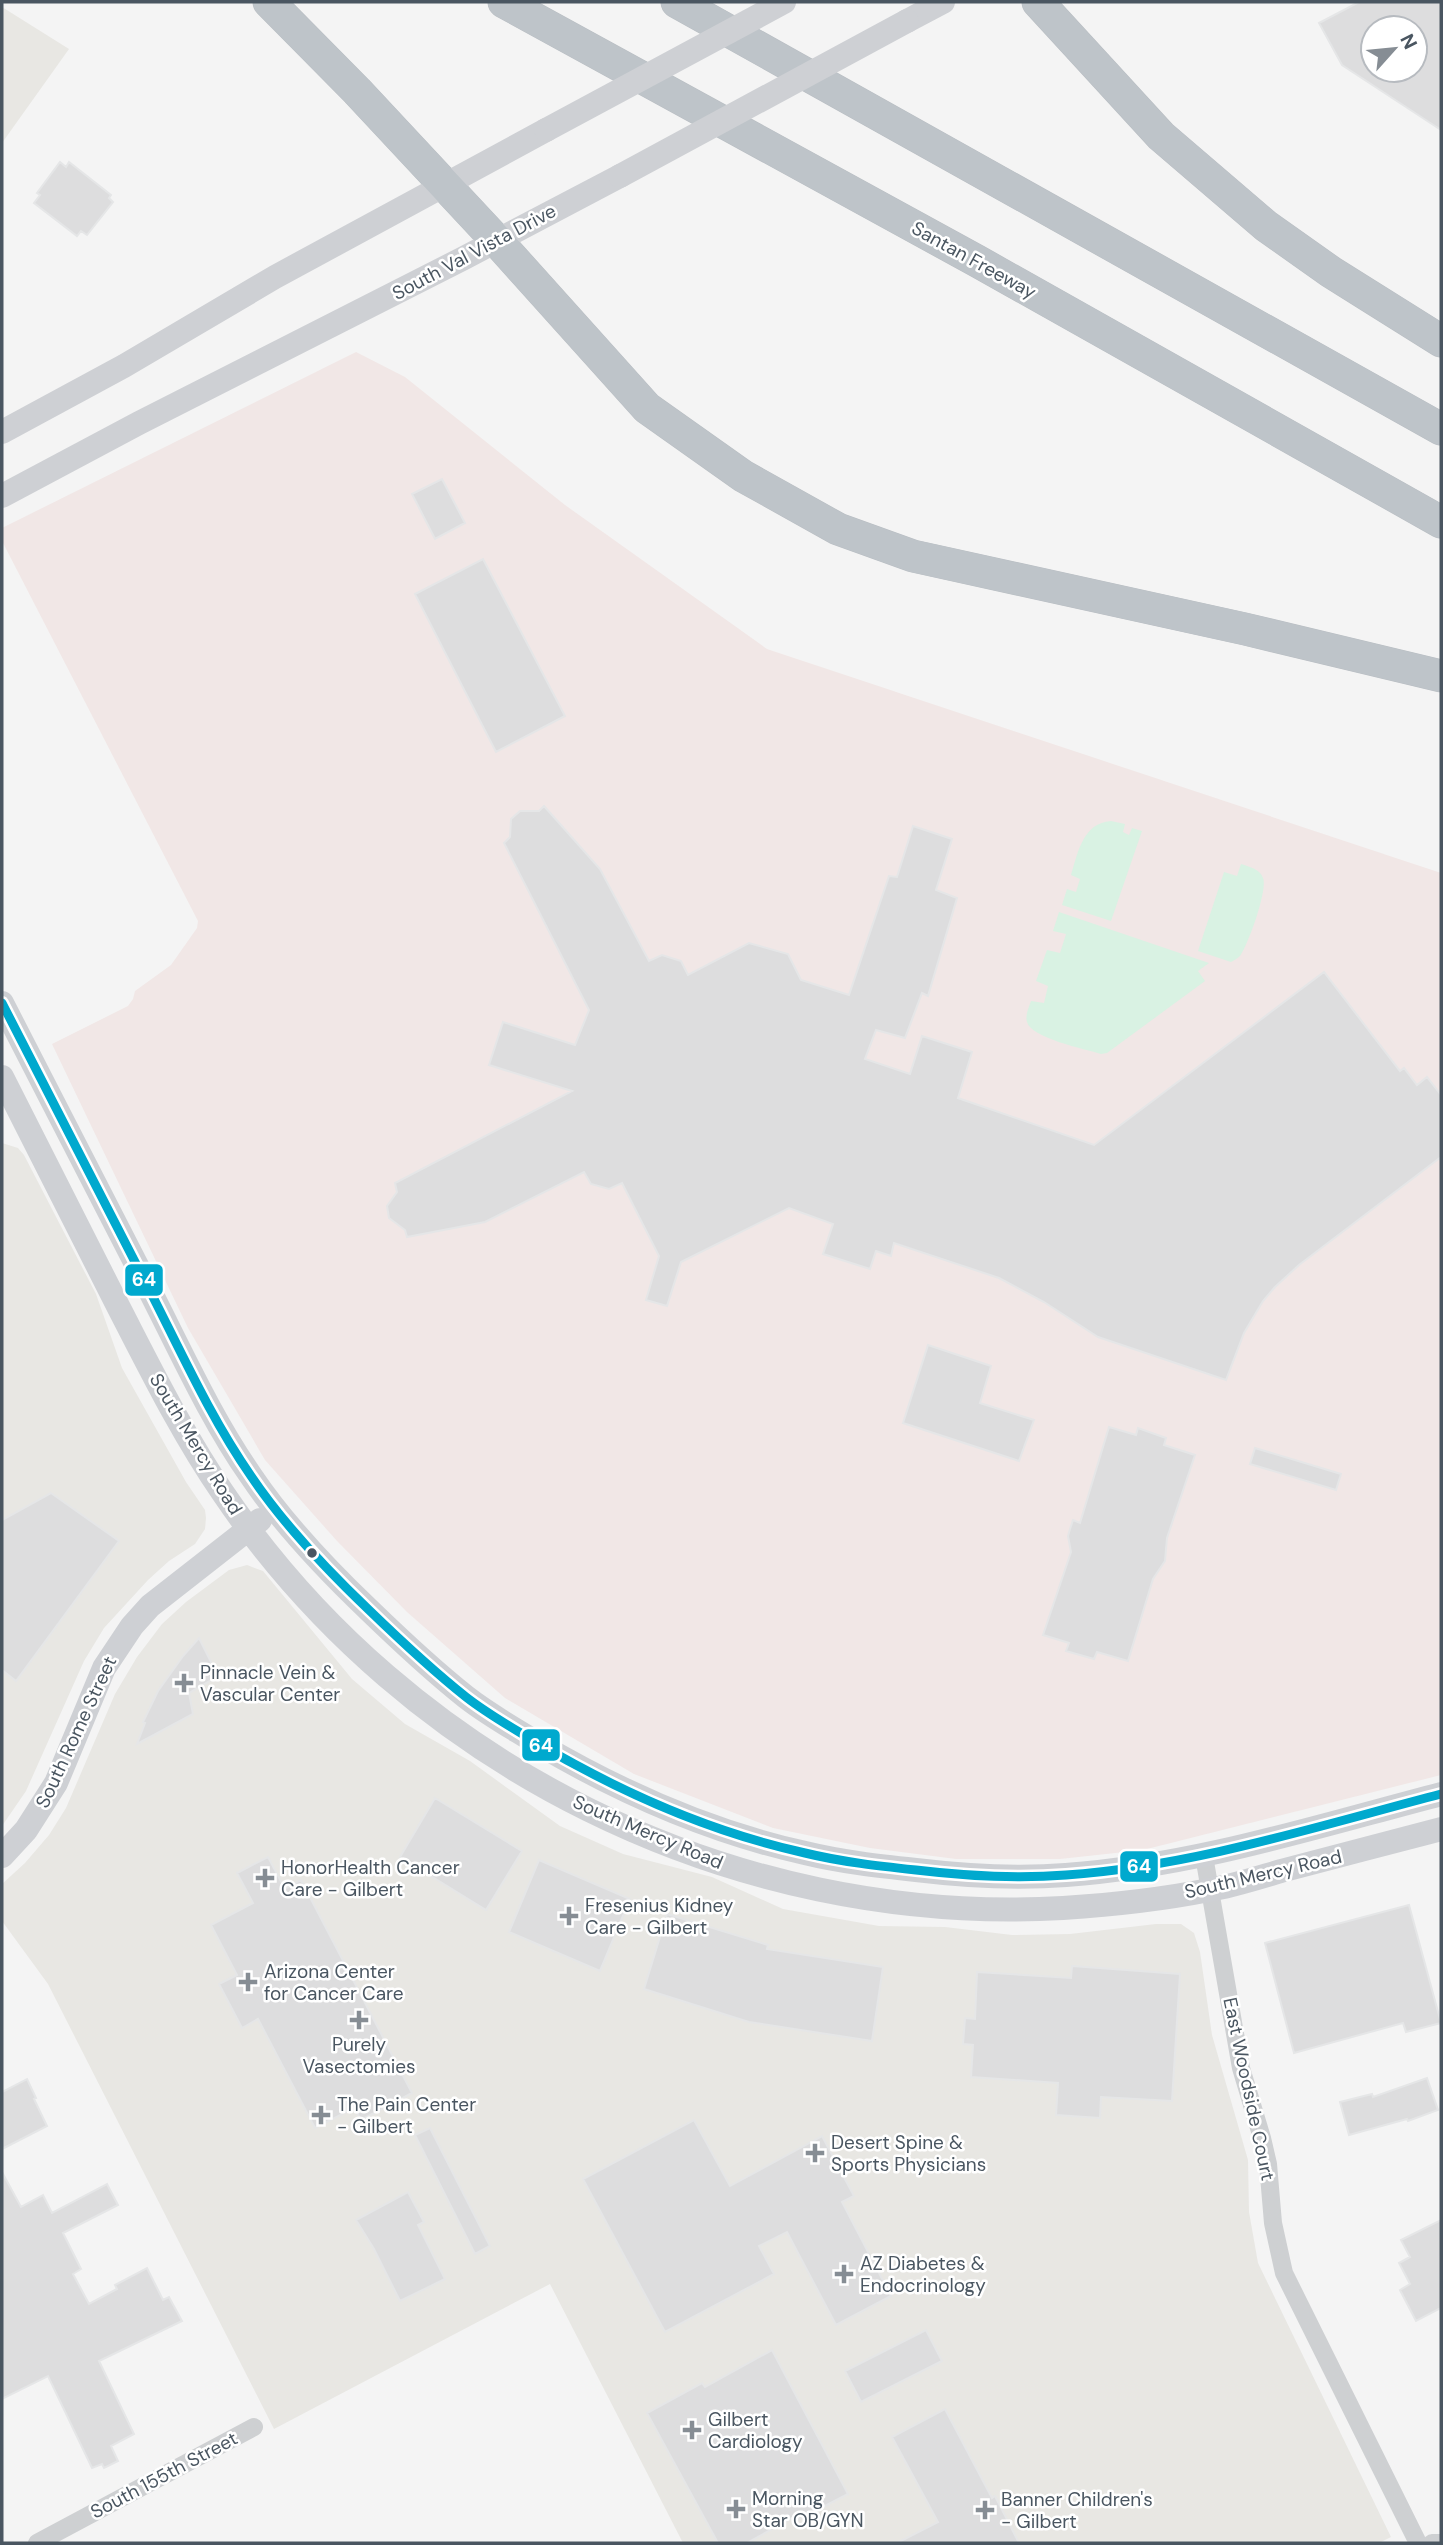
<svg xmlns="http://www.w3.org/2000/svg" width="1443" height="2545" font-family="'DM Sans',sans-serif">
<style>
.commercial{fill:#e8e7e3}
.medical{fill:#f1e7e6}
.green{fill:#d9f2e3}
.building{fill:#ddddde;stroke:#e5e6e7;stroke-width:2;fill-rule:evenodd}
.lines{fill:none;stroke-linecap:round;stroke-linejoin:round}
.highway-casing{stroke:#b9bec3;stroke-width:33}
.street{stroke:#ced0d2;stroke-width:18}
.secondary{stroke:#ced0d4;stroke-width:24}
.highway{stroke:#bec4c9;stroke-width:32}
.secondary-bridge{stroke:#ced0d4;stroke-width:24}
.bus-1-casing{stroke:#fff;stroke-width:14}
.bus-1{stroke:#00a9ce;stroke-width:9}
.bus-dot{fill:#4a5661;stroke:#fff;stroke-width:2.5}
.poi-dot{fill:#868d94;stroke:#fff;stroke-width:2.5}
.labels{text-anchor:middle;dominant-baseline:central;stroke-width:5;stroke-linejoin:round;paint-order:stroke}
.street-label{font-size:19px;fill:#4a5661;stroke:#fff}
.poi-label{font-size:19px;fill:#4a5661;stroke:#fff;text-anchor:start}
.line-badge{stroke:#fff;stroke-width:2.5}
.badge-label{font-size:19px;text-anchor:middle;font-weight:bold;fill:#fff}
</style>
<rect width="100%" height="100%" fill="#f4f4f4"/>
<!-- commercial -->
<path class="commercial" d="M2,7L69,49L2,143Z
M2,1143L18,1148L24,1155L96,1294L122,1368L186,1482L205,1510L206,1518L205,1529L195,1544L169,1561L148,1580L104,1628L84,1661L26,1791L2,1826Z
M247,1565L263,1571L352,1679L405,1724L470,1761L560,1826L623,1854L712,1877L783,1909L879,1926L945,1927L1012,1935L1070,1934L1156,1924H1181L1194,1933L1200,1952L1212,2035L1248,2160L1249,2212L1258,2263L1391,2537L1379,2543H683L550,2284L274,2429L48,1984L2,1921V1884L25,1863L49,1835L66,1808L115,1694L137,1657L162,1624L186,1602L229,1570Z"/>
<!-- medical -->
<path class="medical" d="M356,352L405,377L565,505L767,649L1441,873V1775L1143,1850L1060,1859H956L870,1848L773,1828L634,1774L505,1698L407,1612L337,1541L265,1460L188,1328L52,1044L128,1006L133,999L135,991L171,965L197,928L198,921L2,541V528Z"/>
<!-- green -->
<path class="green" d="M1111,821L1125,824L1123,832L1129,835L1132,828L1142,831L1111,921L1062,905L1067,889L1076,892L1080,879L1071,875C1078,852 1083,823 1111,821Z
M1241,864C1250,867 1260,869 1263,878C1268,890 1248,945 1240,956C1238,958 1233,961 1231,962L1198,951L1224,872L1237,876Z
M1059,912L1209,963L1198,971L1205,981L1107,1053L1101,1054C1085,1049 1031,1038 1027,1022C1025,1015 1029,1007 1031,1001L1044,1003L1048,986L1036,981L1047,950L1060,953L1066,934L1053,931Z"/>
<!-- building -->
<path class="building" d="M1359,2H1441V130L1342,65L1319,23ZM1373,28H1415V70H1373Z
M60,162L66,167L69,162L111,195L109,198L113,202L87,235L81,231L77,236L34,203L40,195L37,193Z
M442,479L465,523L435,539L412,494Z
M483,559L565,716L496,752L415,594Z
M544,806L600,869L649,961L662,955L681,961L688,975L749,943L788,954L801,980L849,995L889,876L897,877L913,826L952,839L936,890L957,898L928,996L922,993L905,1038L876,1030L865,1059L910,1074L922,1036L972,1052L958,1098L1094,1145L1324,972L1400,1071L1404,1068L1417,1085L1427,1077L1441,1095V1157L1299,1265L1275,1287L1263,1301L1244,1333L1226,1380L1098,1337L1044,1302L999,1278L894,1243L891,1256L876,1251L870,1269L823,1254L833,1224L789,1208L681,1262L667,1306L646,1300L659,1256L622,1183L609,1189L591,1184L584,1172L485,1222L407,1237L405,1230L389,1218L387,1206L397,1192L395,1183L572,1091L489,1065L503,1022L575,1045L589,1010L504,843L510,837L511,819L520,811H539Z
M928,1345L991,1366L980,1403L1034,1420L1019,1461L903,1423Z
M1109,1427L1136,1435L1138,1428L1166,1438L1164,1445L1195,1455L1167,1538L1165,1561L1153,1579L1128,1661L1097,1652L1094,1659L1066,1651L1069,1643L1043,1635L1071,1552L1068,1536L1070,1529L1073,1520L1080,1523Z
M1255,1448L1341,1474L1336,1490L1250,1464Z
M51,1493L119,1541L16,1681L2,1670V1520Z
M199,1638L218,1676L189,1693L193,1714L137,1744L145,1723L143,1722L158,1691L183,1656Z
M435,1798L522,1851L486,1910L400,1857Z
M268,1857L285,1889L301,1880L412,2093L361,2120L354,2108L315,2128L258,2019L242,2028L219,1984L237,1975L211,1925L253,1903L237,1873Z
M539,1860L630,1899L600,1971L509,1932Z
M1409,1905L1441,2023L1406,2032L1403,2023L1294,2053L1265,1943Z
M667,1914L768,1945L767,1949L883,1967L872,2041L749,2022L644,1989Z
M1072,1966L1180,1974L1172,2101L1101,2097L1100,2118L1056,2115L1058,2083L971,2077L973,2045L963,2044L965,2018L975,2019L977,1972L1071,1978Z
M1427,2078L1438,2110L1408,2121L1407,2119L1349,2135L1340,2102L1372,2094L1373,2097Z
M27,2079L36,2098L34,2099L47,2126L2,2149V2092Z
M694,2120L730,2186L822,2136L854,2196L842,2202L891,2296L836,2325L787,2232L759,2246L774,2274L665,2332L583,2179Z
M430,2128L490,2246L475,2254L415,2135Z
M2,2172L21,2207L43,2195L52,2213L107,2184L118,2205L63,2233L81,2269L73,2274L89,2304L117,2289L115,2285L147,2268L163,2300L169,2297L182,2321L99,2361L134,2434L111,2446L118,2461L104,2468L102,2464L92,2468L48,2376L2,2399Z
M408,2192L424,2222L418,2225L445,2279L400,2301L374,2249L356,2220Z
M1441,2220V2308L1416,2321L1400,2290L1410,2284L1399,2263L1410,2257L1401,2240Z
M926,2330L942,2361L861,2402L845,2371Z
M772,2350L848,2494L794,2522L792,2518L747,2543H718L647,2413L702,2383L705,2387Z
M945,2409L992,2498L995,2496L1019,2543H897L938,2522L892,2437Z"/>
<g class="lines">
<!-- highway casing -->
<g class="highway-casing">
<path id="highway" d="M269,2L357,91L497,241L647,408L743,476L838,529L913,556L1245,629L1441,676
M504,2L977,261L1441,522
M677,2L1441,429
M1038,2L1161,136L1266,226L1331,272L1441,341"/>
</g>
<!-- street -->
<path class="street" d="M1204,1856L1241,2068L1262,2138L1268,2164L1273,2223L1284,2273L1418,2543
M37,2543L254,2427
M1432,2543H1441"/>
<!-- secondary -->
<path class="secondary" d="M907,21L943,2
M2,432L124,366L275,277L546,130
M2,496L139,423L464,258L620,176
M2,1003C52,1101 102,1198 152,1295C183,1356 212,1420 251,1476C284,1525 326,1569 369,1610C400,1640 432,1670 466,1697C489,1715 513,1728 537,1743C620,1792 710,1832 805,1853C842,1862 879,1866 916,1870C966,1876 1016,1879 1066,1875C1194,1866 1318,1826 1441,1794
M2,1077C41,1154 80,1231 119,1308C151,1370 183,1435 223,1493C408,1766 734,1927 1063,1908C1109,1905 1164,1899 1209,1890C1233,1886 1257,1878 1281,1871C1334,1857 1388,1843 1441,1829
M2,1856L26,1830L56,1783L104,1668L132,1626L150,1606L260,1520"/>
<!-- highway -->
<use href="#highway" class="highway"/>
<!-- secondary-bridge -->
<path class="secondary-bridge" d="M546,130L784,2
M620,176L907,21"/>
<!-- bus-1 casing -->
<g class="bus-1-casing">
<path id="bus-1" d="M2,1003C52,1101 102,1198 152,1295C183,1356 212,1420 251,1476C284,1525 326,1569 369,1610C400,1640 432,1670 466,1697C489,1715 513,1728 537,1743C620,1792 710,1832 805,1853C842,1862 879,1866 916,1870C966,1876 1016,1879 1066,1875C1194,1866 1318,1826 1441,1794"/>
</g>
<!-- bus-1 -->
<use href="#bus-1" class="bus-1"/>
</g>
<!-- markers -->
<circle class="bus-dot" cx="312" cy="1553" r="6"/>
<g class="poi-dot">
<path d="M180.5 1672.5h7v7h7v7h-7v7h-7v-7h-7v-7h7z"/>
<path d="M261.5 1867.5h7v7h7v7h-7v7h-7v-7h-7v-7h7z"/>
<path d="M565.5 1905.5h7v7h7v7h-7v7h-7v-7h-7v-7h7z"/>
<path d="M244.5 1971.5h7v7h7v7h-7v7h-7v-7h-7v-7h7z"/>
<path d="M355.5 2009.5h7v7h7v7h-7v7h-7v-7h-7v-7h7z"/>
<path d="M317.5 2104.5h7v7h7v7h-7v7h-7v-7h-7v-7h7z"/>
<path d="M811.5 2142.5h7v7h7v7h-7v7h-7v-7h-7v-7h7z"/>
<path d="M840.5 2263.5h7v7h7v7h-7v7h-7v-7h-7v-7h7z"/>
<path d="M688.5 2419.5h7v7h7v7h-7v7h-7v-7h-7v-7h7z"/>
<path d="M732.5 2498.5h7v7h7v7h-7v7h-7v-7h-7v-7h7z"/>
<path d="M981.5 2499.5h7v7h7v7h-7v7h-7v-7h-7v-7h7z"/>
</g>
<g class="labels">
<!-- street labels -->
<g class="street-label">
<text transform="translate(474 252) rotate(-28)">South Val Vista Drive</text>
<text transform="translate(974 260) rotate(29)">Santan Freeway</text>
<text transform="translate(196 1444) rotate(59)">South Mercy Road</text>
<text transform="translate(76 1732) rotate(-65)">South Rome Street</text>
<text transform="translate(648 1832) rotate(23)">South Mercy Road</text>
<text transform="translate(1263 1874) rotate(-13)">South Mercy Road</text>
<text transform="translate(1249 2089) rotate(78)">East Woodside Court</text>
<text transform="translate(164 2475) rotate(-28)">South 155th Street</text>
</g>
<!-- poi labels -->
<g class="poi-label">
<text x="200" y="1672">Pinnacle Vein &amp;<tspan x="200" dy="22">Vascular Center</tspan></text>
<text x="281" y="1867">HonorHealth Cancer<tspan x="281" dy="22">Care - Gilbert</tspan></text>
<text x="585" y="1905">Fresenius Kidney<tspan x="585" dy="22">Care - Gilbert</tspan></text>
<text x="264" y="1971">Arizona Center<tspan x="264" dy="22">for Cancer Care</tspan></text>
<text x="359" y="2044" text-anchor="middle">Purely<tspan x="359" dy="22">Vasectomies</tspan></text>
<text x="337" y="2104">The Pain Center<tspan x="337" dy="22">- Gilbert</tspan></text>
<text x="831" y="2142">Desert Spine &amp;<tspan x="831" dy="22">Sports Physicians</tspan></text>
<text x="860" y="2263">AZ Diabetes &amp;<tspan x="860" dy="22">Endocrinology</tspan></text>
<text x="708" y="2419">Gilbert<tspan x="708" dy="22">Cardiology</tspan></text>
<text x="752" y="2498">Morning<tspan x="752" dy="22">Star OB/GYN</tspan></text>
<text x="1001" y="2499">Banner Children's<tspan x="1001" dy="22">- Gilbert</tspan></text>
</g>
</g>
<g class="line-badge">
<rect x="124" y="1263" width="40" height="34" rx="7" fill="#00a9ce"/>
<rect x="521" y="1728" width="40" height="34" rx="7" fill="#00a9ce"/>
<rect x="1119" y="1850" width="40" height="33" rx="7" fill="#00a9ce"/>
</g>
<g class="badge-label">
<text x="144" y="1286">64</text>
<text x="541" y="1752">64</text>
<text x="1139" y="1873">64</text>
</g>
<!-- border -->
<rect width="1443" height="2545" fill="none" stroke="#4a5661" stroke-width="7"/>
<!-- north arrow -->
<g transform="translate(1394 49) rotate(63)"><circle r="33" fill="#ffffff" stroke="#b7bbc0" stroke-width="2"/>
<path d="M0-5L12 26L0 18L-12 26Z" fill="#868d94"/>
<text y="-10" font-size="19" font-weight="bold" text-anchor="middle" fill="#4a5661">N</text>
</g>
</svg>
